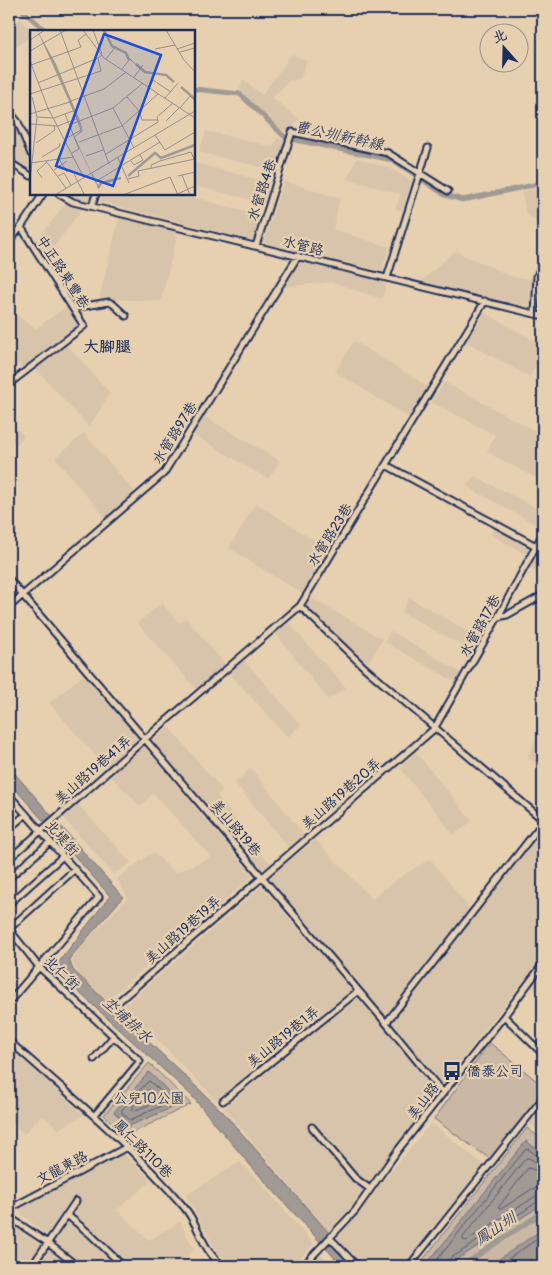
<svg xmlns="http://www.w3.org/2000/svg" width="552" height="1275" font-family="Pangolin,'LXGW WenKai TC',sans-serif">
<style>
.built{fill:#d8c4aa}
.green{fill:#cab8a4;stroke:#727481}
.water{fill:#a19994;stroke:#6b6f7e}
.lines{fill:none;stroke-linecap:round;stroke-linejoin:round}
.shore{stroke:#515974;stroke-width:1}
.canal{stroke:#a19994;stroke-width:5}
.minor-casing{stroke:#1b2f5e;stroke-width:9}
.minor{stroke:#e7d0b0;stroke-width:5}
.labels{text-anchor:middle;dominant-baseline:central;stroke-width:4.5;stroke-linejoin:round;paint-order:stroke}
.street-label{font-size:14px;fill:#1b2f5e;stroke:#e7d0b0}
.poi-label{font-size:14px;fill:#1b2f5e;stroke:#e7d0b0;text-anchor:start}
.park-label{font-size:14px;fill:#2c3d65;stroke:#e7d0b0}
.water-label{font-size:15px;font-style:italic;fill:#2f3f66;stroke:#e7d0b0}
.quarter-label{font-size:16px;font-weight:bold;fill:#1b2f5e;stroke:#e7d0b0}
.inset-river{fill:none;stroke:#a19994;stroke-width:2.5}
.inset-road{fill:none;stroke:#95908f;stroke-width:1}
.view{fill:#1d4ed8;fill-opacity:0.15;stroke:#1d4ed8;stroke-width:2.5}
.inset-edge{fill:none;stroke:#1b2f5e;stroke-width:2.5}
</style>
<rect width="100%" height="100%" fill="#e7d0b0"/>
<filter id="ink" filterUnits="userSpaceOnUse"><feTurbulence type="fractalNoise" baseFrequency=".02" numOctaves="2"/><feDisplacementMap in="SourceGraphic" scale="10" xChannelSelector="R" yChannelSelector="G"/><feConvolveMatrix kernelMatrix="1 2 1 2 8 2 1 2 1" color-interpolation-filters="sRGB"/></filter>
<g filter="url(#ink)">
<!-- built -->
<path class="built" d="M20,19L32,31L31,35L9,53V29Z
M292,54L307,61L300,79L289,81L272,98L299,119L288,133L277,126L240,89L243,80L262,95Z
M9,118L15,123L31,163V172L9,158Z
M206,131L273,147L277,138L286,141L276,171L199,152Z
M357,158L389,168L412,181L402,211L395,209L401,194L347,179Z
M195,163L271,183L265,203L194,186Z
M284,181L340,198L333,229L389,247L382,271L263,243Z
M543,187V225L526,214L522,192Z
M66,194H93L91,202L70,197Z
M103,194H182L261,216L252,240L100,202Z
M65,204L83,208L47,256L37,240Z
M119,218L178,232L161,301L99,299Z
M455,251L513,277L532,279L530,309L422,281Z
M299,261L387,282L382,299L331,282L283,287Z
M68,305L79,324L23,370L9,353V321L17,316L36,329Z
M485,313L543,345V366L537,363L530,377L466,342Z
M354,341L431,389L412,419L335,372Z
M65,343L110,393L89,427L34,367Z
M444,382L543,435V482L487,452L495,435L431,402Z
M204,416L280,461L268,479L194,435Z
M9,420L24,436L16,445L9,437Z
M84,433L135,493L106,519L55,458Z
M474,476L543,511V521L540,527L466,486Z
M256,503L330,551L304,595L229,548Z
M495,528L532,547L527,555L490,534Z
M536,553L543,560V582L530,567Z
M311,598L383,639L366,666L306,607Z
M410,598L481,639L474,652L401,612Z
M162,603L179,623L186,618L225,664L197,690L137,623Z
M289,623L346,688L328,699L275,633Z
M391,631L462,673L457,683L385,642Z
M243,659L301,725L288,737L228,672Z
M83,675L141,739L107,769L49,703Z
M543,725V766L527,758Z
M169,727L223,791L217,796L243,828L240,836L271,863L261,872L152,742Z
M144,746L253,876L108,999L87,985L76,970L72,960L80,947L128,898L117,879L153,852L175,873L211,857L153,793L141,807L110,775Z
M416,752L472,821L454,835L400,768Z
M251,768L304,835L289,848L235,783Z
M78,804L131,863L113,874L62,816Z
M543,829V956L443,1083L437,1080L391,1022Z
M316,840L372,899L393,882L430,859L470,909L385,1015L268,877Z
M262,886L351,990L216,1100L124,1006Z
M543,972V995L531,987Z
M358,997L436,1091L350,1211L328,1231L224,1108Z
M9,1047L84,1115L58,1129L42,1115L24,1134L12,1122L9,1124Z
M543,1106V1134L528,1123Z
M431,1123L485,1166L404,1266H358L333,1242Z
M124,1153L151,1181L117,1210L149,1240L180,1222L194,1249L183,1260L187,1266H82L17,1210Z
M240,1162L260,1182L314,1244L292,1266H236L217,1252L186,1195Z
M9,1220L41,1246L27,1266H9Z
M49,1247L72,1266H36Z
M321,1254L332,1266H310Z"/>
<!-- green -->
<path class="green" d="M490,1043L543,1086V1092L490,1159L434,1119Z
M149,1063L191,1104L126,1136L104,1115Z
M527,1128L543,1140V1266H418Z"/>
<!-- water -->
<path class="water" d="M9,767L123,897L69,959L73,970L223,1112L358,1266H342L250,1165L191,1095L58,973L56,967L58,963L110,896L9,782Z
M149,1072L181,1104L129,1126L114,1112Z
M526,1141L543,1154V1204L447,1266H425Z
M543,1229V1266H489Z"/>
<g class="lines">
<!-- shore -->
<path class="shore" d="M149,1081L170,1099V1102L130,1120L122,1113V1110Z
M149,1090L159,1098V1101L133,1111V1107Z
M543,1164L537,1163L529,1158H526L463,1237V1240L466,1241L536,1196L543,1194
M543,1172L528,1168L498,1208L501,1209L532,1189L543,1187
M432,1266L525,1150L528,1149L539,1157L543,1158
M445,1266L448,1260L539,1201L543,1200
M498,1266L543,1235"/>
<!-- canal -->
<path class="canal" d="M21,9L46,31
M194,89L240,94L286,138L393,160L445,195L463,200L543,183
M462,1266L543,1212"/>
<!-- minor casing -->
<g class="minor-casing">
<path id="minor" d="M9,111L18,122L31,154
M9,162L31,176
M59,194L73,202L543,316
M92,206L96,194
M9,242L21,227
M256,246L292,132L388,153L448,191
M387,278L428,148
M73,308L109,302L113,304L126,316
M535,314L537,276L543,262
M9,384L84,326L21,227L43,194
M386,465L536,546L543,553
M9,579L386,1023L443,1093
M300,606L365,668L543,820
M9,607L164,473L298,256
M498,617L507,615L543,595
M9,795L99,897L9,1002
M9,829L26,814
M9,859L145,739L300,606L485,301
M74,870L9,929L39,967L140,1061L94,1116
M9,878L50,842
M9,904L63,856
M119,1001L434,729L498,617L543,533
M504,1016L543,1054
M386,1023L543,822
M9,1041C69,1094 132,1146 184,1207C201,1227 201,1251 224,1266
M94,1059L113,1037
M223,1101L358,991
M312,1127L355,1178L370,1189
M9,1209L127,1147
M67,1215L90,1234L121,1264
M9,1217L48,1243L77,1266
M330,1238L357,1266
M32,1266L76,1201
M303,1266L355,1211L398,1150L504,1016L543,964
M409,1266L543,1098"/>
</g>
<!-- minor -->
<use href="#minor" class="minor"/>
</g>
</g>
<!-- icons -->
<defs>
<g id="bus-bare" transform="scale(1.5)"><path d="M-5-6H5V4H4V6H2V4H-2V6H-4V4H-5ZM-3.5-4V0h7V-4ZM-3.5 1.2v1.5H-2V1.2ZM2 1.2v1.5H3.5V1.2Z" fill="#1b2f5e" stroke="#e7d0b0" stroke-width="2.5" paint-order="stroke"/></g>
</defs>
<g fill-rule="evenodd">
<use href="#bus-bare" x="452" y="1071"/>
</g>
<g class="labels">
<!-- street labels -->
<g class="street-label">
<text transform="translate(262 190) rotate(-72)">水管路4巷</text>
<text transform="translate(303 246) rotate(14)">水管路</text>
<text transform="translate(63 272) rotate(57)">中正路東豐巷</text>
<text transform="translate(175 433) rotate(-58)">水管路97巷</text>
<text transform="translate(330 535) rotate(-58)">水管路23巷</text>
<text transform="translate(480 626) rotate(-61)">水管路17巷</text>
<text transform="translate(93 770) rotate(-41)">美山路19巷41弄</text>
<text transform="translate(341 794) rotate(-41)">美山路19巷20弄</text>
<text transform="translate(236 828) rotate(50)">美山路19巷</text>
<text transform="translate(62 838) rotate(49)">北堤街</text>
<text transform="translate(183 930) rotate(-41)">美山路19巷19弄</text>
<text transform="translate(62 973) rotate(44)">北仁街</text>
<text transform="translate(283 1037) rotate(-39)">美山路19巷1弄</text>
<text transform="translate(423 1101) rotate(-52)">美山路</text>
<text transform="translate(143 1149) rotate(45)">鳳仁路110巷</text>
<text transform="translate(62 1168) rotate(-28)">文龍東路</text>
</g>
<!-- poi labels -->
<g class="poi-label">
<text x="467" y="1071">僑泰公司</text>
</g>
<!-- park labels -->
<g class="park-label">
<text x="149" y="1098">公兒10公園</text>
</g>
<!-- water labels -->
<g class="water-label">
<text transform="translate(339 136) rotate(12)">曹公圳新幹線</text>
<text transform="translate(127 1020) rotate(42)">坔埔排水</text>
<text transform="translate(496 1229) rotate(-34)">鳳山圳</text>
</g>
<!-- quarter labels -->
<g class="quarter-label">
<text x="107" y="347">大腳腿</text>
</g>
</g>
<!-- overview -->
<g transform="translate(30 30)">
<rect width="165" height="165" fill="#e7d0b0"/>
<path d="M7,0L26,34L50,91L53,101L45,107L71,165L44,107L52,100Z" fill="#a19994"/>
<path class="inset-river" d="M74,0L82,16L96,23L99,30M106,34L115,42L136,45L144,52M151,57L165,69M98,146L125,123L131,128L165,115M68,158L71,153L91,148"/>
<path class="inset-road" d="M30,0L79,134M53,0L74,28L165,88M63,0L72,24M136,0L154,30L165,42M0,10L15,0M125,19L145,15M147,19L165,13M0,21L36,0M150,22L165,18M76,29L86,16M0,31L19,81M1,35L51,17L48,10L56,4M92,39L100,29L113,41M104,47L113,35M8,53L68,28M118,57L123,50L141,62M0,64L71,41L68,28L72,25M97,67L109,81L112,90H127M135,68L148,53M38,72L74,59L96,42M83,78L104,118M150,78L160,66L165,71M19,80L54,148M0,84L40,72L51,100L35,109M35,84L49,119L42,123M7,87L24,88L43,81M136,91L149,78M0,94L28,96L46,89M39,95L83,78L113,53M125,105L135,120L165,102M49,112L92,96L128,64M6,113L25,100L24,96M76,124L128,92L127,87L143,73M56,126L73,120M12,127L29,117L30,113M88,128L99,153M29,129L37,142M16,131L36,158M101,131L104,135L113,130L110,125M0,133L44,127M121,139V135L130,131L161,122L164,129M24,140L37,131M44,144L54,164M62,144L69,158M152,145L160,165M28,146L34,143L41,155M148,146L165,142M12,148L7,141L17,132M98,149L109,146L108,141L165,129M0,150L7,87L2,67M65,152L130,112M25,165L165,81M93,165L140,147L148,165M145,165L165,156"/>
<path class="view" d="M74,4L131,25L83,156L26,136Z"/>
<rect width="165" height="165" class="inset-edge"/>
</g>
<!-- margin -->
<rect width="552" height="1275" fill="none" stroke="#e7d0b0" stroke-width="30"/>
<rect x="15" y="15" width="522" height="1245" fill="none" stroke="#1b2f5e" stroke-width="2" filter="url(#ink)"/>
<!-- north arrow -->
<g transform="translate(504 48) rotate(340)"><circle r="24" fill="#e7d0b0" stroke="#95908f"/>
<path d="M0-4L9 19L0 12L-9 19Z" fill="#1b2f5e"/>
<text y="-8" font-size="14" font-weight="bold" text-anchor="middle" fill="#1b2f5e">北</text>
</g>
</svg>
